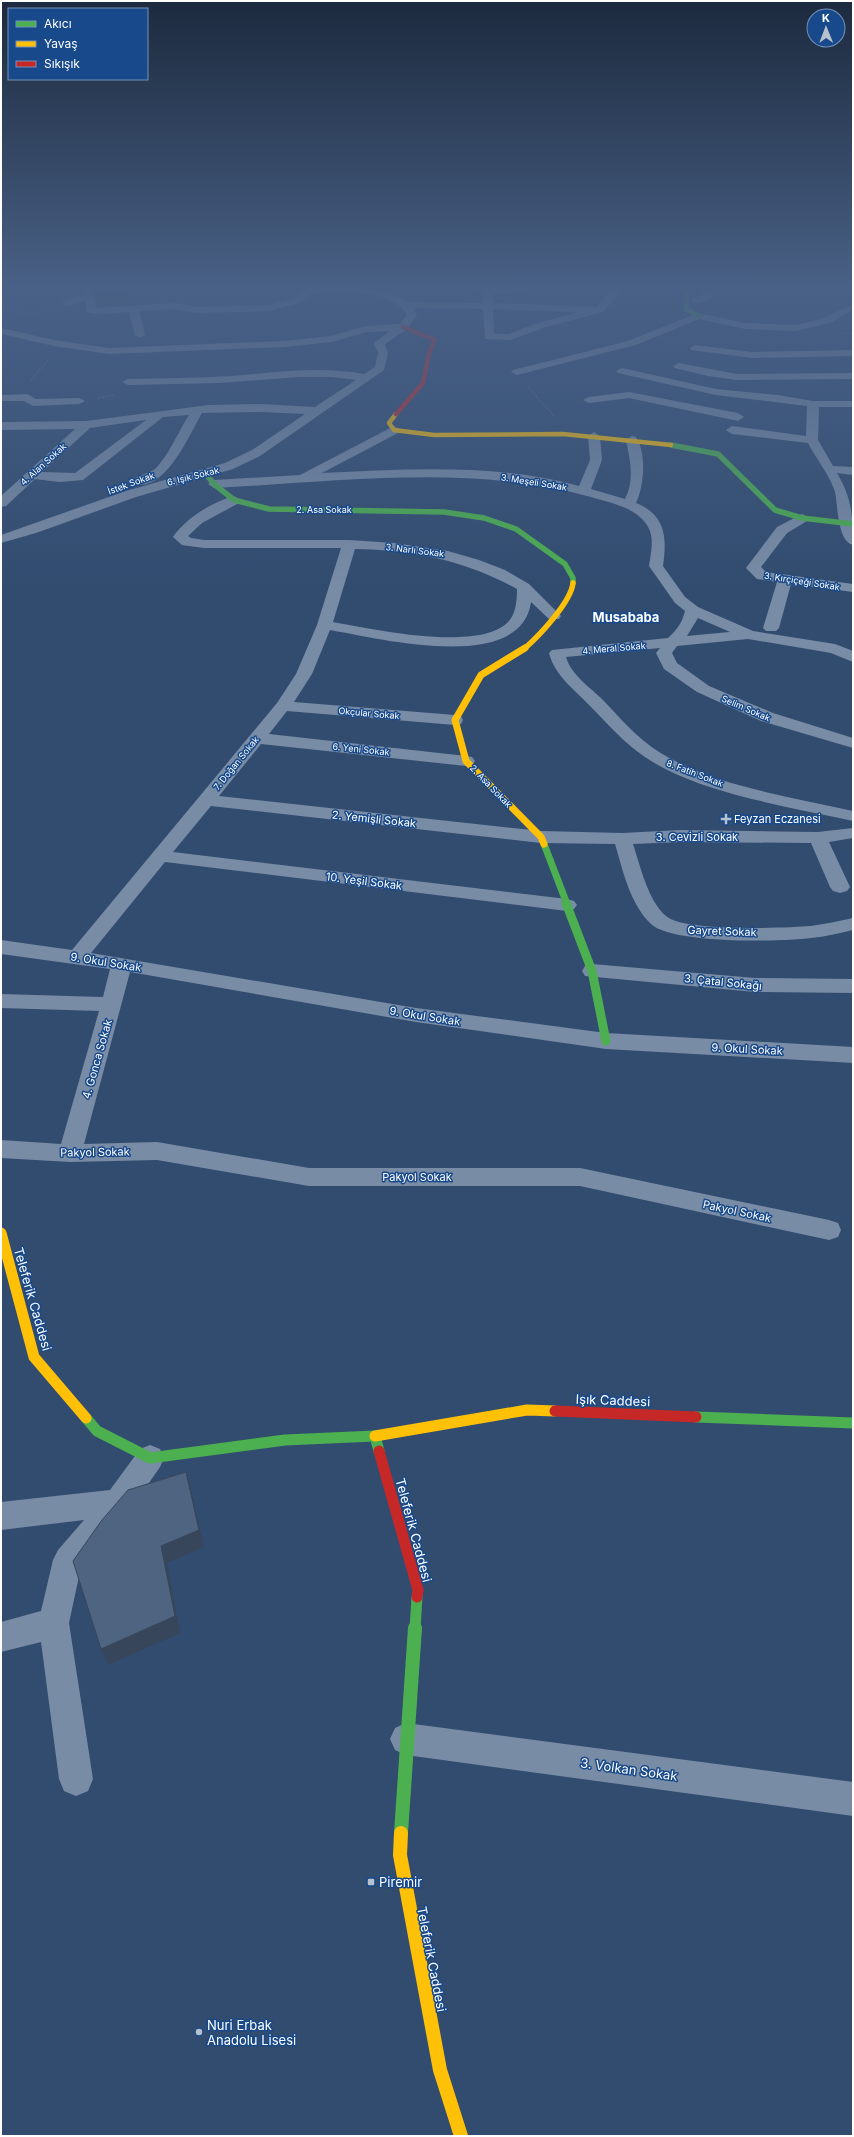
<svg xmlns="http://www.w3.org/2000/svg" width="854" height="2137" font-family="Inter,sans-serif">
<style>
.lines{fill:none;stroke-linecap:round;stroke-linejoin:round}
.path{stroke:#798ca6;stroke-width:1;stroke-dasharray:1 1.5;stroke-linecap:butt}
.street{fill:#798ca6;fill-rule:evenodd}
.fast-far5{stroke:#4caf50;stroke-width:4.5}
.fast-far4{stroke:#4caf50;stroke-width:5.5}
.fast-far3{stroke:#4caf50;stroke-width:7}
.fast-far2{stroke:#4caf50;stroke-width:9}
.fast-far1{stroke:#4caf50;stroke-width:11}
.fast{stroke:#4caf50;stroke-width:14}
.slow-far4{stroke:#ffc107;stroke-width:4.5}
.slow-far3{stroke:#ffc107;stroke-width:5.5}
.slow-far2{stroke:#ffc107;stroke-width:7}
.slow-far1{stroke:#ffc107;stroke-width:11}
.slow{stroke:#ffc107;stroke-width:14}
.jam-far1{stroke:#c62828;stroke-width:4.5}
.jam{stroke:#c62828;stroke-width:11}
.wall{fill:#44566e}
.shaded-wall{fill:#37465a}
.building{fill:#4f6480;stroke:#37465a}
.poi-dot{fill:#b7c0cd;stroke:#17498b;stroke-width:1.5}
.labels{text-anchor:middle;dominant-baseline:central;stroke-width:3;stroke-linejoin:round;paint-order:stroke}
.far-street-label{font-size:9px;fill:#fff;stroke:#17498b}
.street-label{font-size:11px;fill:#fff;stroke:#17498b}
.poi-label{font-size:11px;fill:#fff;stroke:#17498b;text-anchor:start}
.far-district-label{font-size:13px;font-weight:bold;fill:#fff;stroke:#17498b}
.near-street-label{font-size:13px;fill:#fff;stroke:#17498b}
.near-poi-label{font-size:13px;fill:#fff;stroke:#17498b;text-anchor:start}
</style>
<rect width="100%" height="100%" fill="#324c70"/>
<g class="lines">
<!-- path -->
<path class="path" d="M2,313L9,310L33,315L51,308
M844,334L853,333
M31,380L48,360
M528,387L554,416
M98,398L115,395"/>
<!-- street -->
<path class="street" d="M68,284L92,285L96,308H99L175,303L197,307L270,305L294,298L303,289L330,285L361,287L387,292L409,302L483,303L481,290L440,287L435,284H487L490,288L541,284L525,292L492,294L493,303L596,307L610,291L591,284H608L618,287L620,293L603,312L546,327L510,340L485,339L483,309L414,308L417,315L407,329L385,344L388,353L384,370L260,456L233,469L136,497L36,533L1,543V535L126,491L225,463L252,450L305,414L261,412L202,413C189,435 166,492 134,484L133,481C137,474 150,474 156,468C169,455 179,430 189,415L163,417L83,480L59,482L35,479L6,506L1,507V496L75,429L1,430V422L86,421L209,405L261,404L315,407L356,380L333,377H299L219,383L128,385L122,382L128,379C163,378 198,378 232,376C277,372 319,366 364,374L375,367L378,353L374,343L390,331L367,332L332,342L284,347L109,354L54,346L1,334V328L54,340L109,348L284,341L331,336L366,326L400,324L407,315C394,288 335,290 309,294L302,302L270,311L197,313L175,309L139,311L145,335L140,338L135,335L129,312L99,314L87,312L85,301L67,306L63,305V301L85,294L84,289ZM493,309L579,312L538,323L509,334H494ZM146,420L75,473L42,472L90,428Z
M716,284H726L720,293L700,303H692V299L713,289Z
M853,304V310L830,323L796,331L745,329L699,319L636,345L517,375L511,372L513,370L628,341L698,313L745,323L796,325L822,319Z
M695,345L752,352L853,350V356L752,358L691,350L690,348Z
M679,363L737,374L852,373L853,379L737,380L708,376L675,368L673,366Z
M622,368L716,389L778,395L813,401H853V407H819L818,440L833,466L853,467V475L837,473C852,498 853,517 853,545C837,541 838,505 835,492C831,477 815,457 808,443L732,434L726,430L732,426L806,436L807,406L716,395L618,373L616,371Z
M629,392L738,413L744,417L738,421L629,398L589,403L583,400L589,397Z
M27,394L36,399L79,398L85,401L79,404L33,406L24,401H1V395Z
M394,426L400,430L398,433L322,473C406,469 496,463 579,486L590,460L588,436L594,432L600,436L602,460L591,489L625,499C635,479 630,460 626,440L632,436L636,437C647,454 644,486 636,503C666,515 667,538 663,566L685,597L698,607L753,631L835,644L853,651V662L831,653L748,639L677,646L672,653L677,663L709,686L773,713L853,738V748L761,721L697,692L664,669L656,653L660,648L566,657C571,675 590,687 603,700C620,718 637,738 659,752C716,787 789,796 853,811V821C791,807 697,793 645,757C624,743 607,723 589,705C574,689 555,676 549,653L552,650L668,638C677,630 682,623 685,611L675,603L649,566C651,552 655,537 647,525C635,507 611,503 591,497C468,463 339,482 214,488L208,484L214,480L300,475ZM698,618L730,632L687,636Z
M234,496L241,500L239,503L202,523L188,536L191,538L204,540H349L394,543L448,551L479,560L505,570L529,584L561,616L559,619H549L531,602C521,675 377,638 330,630L312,674L294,702L455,715L461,716L463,720L461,724L455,725L287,711L269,734L466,756L472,757L475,761L472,765L466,766L261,744L219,796L541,831L622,833L681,830L818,832L853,828V838L829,842L850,887L847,891L840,893L833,891L830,887L811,843L681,842L633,844C640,865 648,901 666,916C684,932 785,928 811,926C825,924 839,921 853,918V930C839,933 825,937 811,938C781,942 672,944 651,924C630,904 623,871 615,844L541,843L211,806L173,852L567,899L574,901L577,905L574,909L567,911L165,862L91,953L416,1008L606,1033L853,1047V1063L606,1049L416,1022L130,972L84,1144L157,1142L309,1168H580L829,1220L838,1223L841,1230L838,1237L829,1240L580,1186H309L157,1160L70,1162L1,1158V1140L61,1144L99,1011L1,1008V994L103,997L110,969L1,954V940L72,950L277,703L296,674L317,625L341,548H204L182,545L173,537C186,518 212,502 234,496ZM355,549C414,550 464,560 517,589C517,600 516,615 507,623C476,652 372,629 333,622Z
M802,514L809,518L807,521L787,533L761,567L766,572L853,584V592L791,584L779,628L776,631H766L763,628L777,582L757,579L746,568L777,527Z
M592,964L755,978L853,979V993L755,992L585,976L582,971L585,966Z
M150,1445L160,1449L164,1458L160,1467L128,1513L81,1567L69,1623L93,1779L88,1791L76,1796L64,1791L59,1779L41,1642L1,1652V1622L41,1611L53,1560L58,1550L84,1520L1,1530V1502L110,1490L140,1449Z
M406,1723L853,1782V1816L406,1755L395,1750L390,1739L395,1728Z"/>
<!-- fast-far5 -->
<path class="fast-far5" d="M668,284L682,289L687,294L686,309L698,316
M671,445L676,446"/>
<!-- fast-far4 -->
<path class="fast-far4" d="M671,445L718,454L775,510L802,518L853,524
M206,474L214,484L234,500L269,509L444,512L484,518L516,529L565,564L573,578V583"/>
<!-- fast-far3 -->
<path class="fast-far3" d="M544,844L567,904"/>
<!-- fast-far2 -->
<path class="fast-far2" d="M566,903L592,971L606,1041"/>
<!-- fast-far1 -->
<path class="fast-far1" d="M696,1417L853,1423
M86,1418L97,1431L150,1458L285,1440L375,1436L379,1451
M415,1629L417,1597"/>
<!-- fast -->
<path class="fast" d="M401,1833L415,1628"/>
<!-- slow-far4 -->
<path class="slow-far4" d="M396,414L389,423L394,430L434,435L563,434L671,445"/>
<!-- slow-far3 -->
<path class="slow-far3" d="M524,649C539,636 571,602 573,583"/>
<!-- slow-far2 -->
<path class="slow-far2" d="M525,648L481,675L455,720L466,761L541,837L544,844"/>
<!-- slow-far1 -->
<path class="slow-far1" d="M1,1233L34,1357L86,1418
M375,1436L527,1410L555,1411"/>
<!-- slow -->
<path class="slow" d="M401,1833L400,1855L440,2070L461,2136"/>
<!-- jam-far1 -->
<path class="jam-far1" d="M396,414L423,383L429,353L435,340L403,327"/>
<!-- jam -->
<path class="jam" d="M555,1411L696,1417
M379,1451L418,1590L417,1597"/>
</g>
<!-- wall -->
<path class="wall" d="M246,284H295L296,294L286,299L255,301Z"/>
<!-- shaded-wall -->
<path class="shaded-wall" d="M133,284L135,304L99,306L97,294Z
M254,284H295L296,294L286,299L255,301Z
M186,1472L191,1490L204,1547L167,1563L180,1633L108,1665L101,1649L161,1546Z"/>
<!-- building -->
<path class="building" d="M98,284H132L133,291L97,294Z
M186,1472L199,1530L161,1546L175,1616L101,1649L73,1561L102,1520L128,1490Z"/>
<!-- sky -->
<linearGradient id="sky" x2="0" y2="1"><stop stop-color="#1c2a3e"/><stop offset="0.49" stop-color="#496186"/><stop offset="1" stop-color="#496186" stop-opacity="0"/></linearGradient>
<rect width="854" height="583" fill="url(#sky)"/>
<!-- markers -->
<g class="poi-dot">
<path d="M724 813h4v4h4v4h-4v4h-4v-4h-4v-4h4z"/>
<rect x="367" y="1878" width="8" height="8" rx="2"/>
<circle cx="199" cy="2032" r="4"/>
</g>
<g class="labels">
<!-- far-street labels -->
<g class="far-street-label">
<text transform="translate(43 464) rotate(-42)">4. Alan Sokak</text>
<text transform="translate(193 476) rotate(-14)">6. Işık Sokak</text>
<text transform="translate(534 482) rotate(9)">3. Meşeli Sokak</text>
<text transform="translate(131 483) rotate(-20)">İstek Sokak</text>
<text x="324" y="509">2. Asa Sokak</text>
<text transform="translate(415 550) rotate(7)">3. Narlı Sokak</text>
<text transform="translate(802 581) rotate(9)">3. Kırçiçeği Sokak</text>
<text transform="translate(614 648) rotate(-5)">4. Meral Sokak</text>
<text transform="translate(746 708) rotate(23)">Selim Sokak</text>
<text transform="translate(369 713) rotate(5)">Okçular Sokak</text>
<text transform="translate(361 749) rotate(6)">6. Yeni Sokak</text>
<text transform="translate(236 763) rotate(-51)">7. Doğan Sokak</text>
<text transform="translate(695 773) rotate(21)">8. Fatih Sokak</text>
<text transform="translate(491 786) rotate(46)">2. Asa Sokak</text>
</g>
<!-- street labels -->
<g class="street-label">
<text transform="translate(374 819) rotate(6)">2. Yemişli Sokak</text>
<text x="697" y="837">3. Cevizli Sokak</text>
<text transform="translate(364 881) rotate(7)">10. Yeşil Sokak</text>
<text transform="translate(722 931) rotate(2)">Gayret Sokak</text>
<text transform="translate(106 962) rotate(9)">9. Okul Sokak</text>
<text transform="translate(723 982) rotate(6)">3. Çatal Sokağı</text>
<text transform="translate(425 1016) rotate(9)">9. Okul Sokak</text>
<text transform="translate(747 1049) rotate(3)">9. Okul Sokak</text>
<text transform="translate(97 1059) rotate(-74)">4. Gonca Sokak</text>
<text transform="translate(95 1152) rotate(-1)">Pakyol Sokak</text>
<text x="417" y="1177">Pakyol Sokak</text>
<text transform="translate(737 1211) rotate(12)">Pakyol Sokak</text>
</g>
<!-- poi labels -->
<g class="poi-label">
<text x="734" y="819">Feyzan Eczanesi</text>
</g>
<!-- far-district labels -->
<g class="far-district-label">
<text x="626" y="617">Musababa</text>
</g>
<!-- near-street labels -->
<g class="near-street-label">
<text transform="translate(33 1299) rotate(74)">Teleferik Caddesi</text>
<text transform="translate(613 1400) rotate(2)">Işık Caddesi</text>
<text transform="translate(414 1530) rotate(75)">Teleferik Caddesi</text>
<text transform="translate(629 1769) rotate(8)">3. Volkan Sokak</text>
<text transform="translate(432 1959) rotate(79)">Teleferik Caddesi</text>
</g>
<!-- near-poi labels -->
<g class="near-poi-label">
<text x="379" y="1882">Piremir</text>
<text x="207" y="2025">Nuri Erbak<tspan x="207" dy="15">Anadolu Lisesi</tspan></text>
</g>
</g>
<!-- border -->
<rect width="854" height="2137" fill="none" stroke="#ffffff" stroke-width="4"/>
<!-- legend -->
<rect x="8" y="8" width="140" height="72" fill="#17498b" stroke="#7492b9"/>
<rect x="16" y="21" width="20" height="6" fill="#4caf50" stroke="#7492b9"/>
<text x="44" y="28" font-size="12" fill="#ffffff">Akıcı</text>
<rect x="16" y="41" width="20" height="6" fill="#ffc107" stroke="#7492b9"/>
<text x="44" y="48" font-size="12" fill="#ffffff">Yavaş</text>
<rect x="16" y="61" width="20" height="6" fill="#c62828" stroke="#7492b9"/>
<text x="44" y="68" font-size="12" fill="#ffffff">Sıkışık</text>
<!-- north arrow -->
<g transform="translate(826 28) rotate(359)"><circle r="19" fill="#17498b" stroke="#7492b9"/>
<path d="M0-3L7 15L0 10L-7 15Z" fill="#b7c0cd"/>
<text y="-6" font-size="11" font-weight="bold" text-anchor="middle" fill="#ffffff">K</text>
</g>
</svg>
